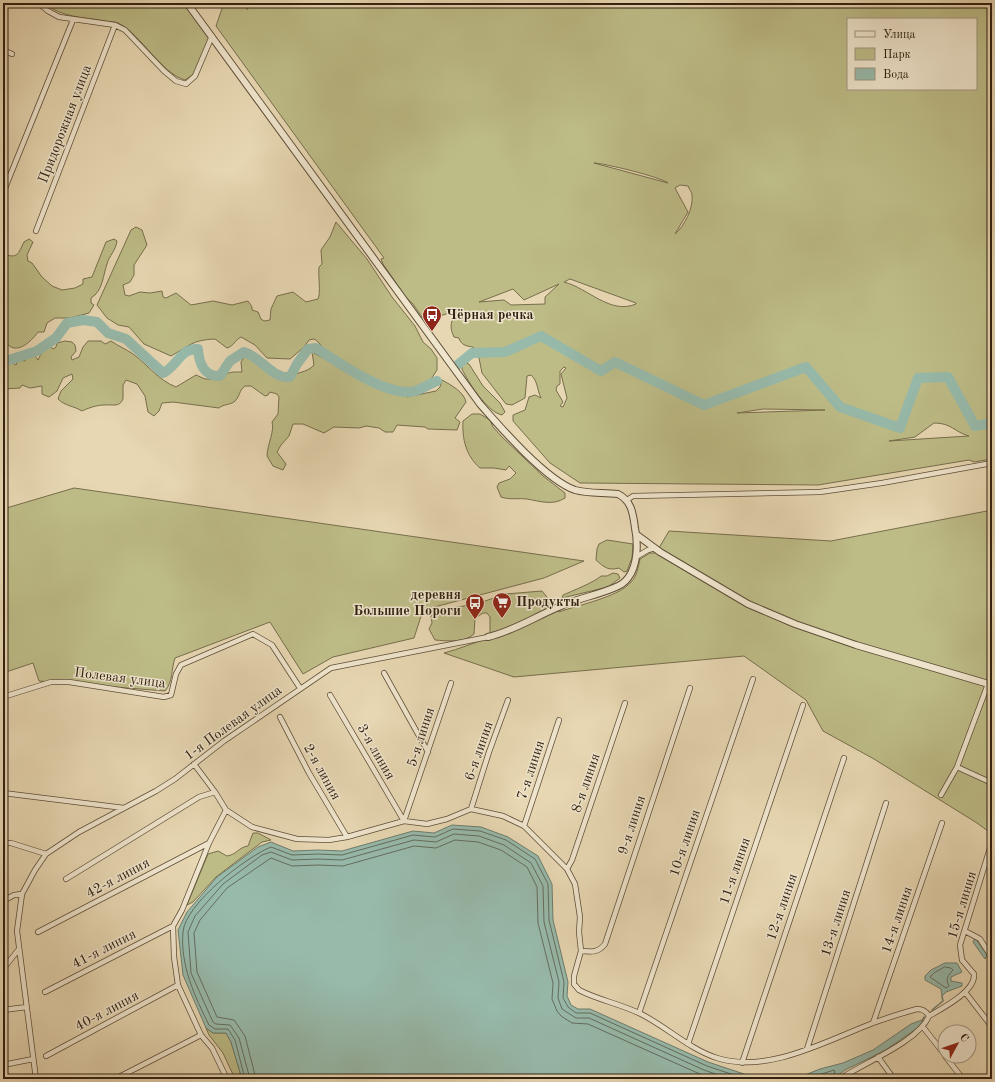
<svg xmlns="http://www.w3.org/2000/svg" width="995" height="1082" font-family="'Old Standard TT',serif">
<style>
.green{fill:#bdbc87;stroke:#776e4c;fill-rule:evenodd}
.water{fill:#97baab;stroke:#6e7c6d}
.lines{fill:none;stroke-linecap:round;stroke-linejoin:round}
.shore{stroke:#646d5e;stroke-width:1}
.stream{stroke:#6e7c6d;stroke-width:1.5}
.river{stroke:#97baab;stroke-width:10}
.minor-casing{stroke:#5e4e39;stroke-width:6}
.tertiary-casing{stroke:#5e4e39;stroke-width:8}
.minor{stroke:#efe5cd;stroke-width:4.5}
.tertiary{stroke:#efe5cd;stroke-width:6}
.labels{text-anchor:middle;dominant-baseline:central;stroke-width:3;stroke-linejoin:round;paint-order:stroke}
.street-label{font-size:14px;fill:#312011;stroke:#efe5cd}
.poi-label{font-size:14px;font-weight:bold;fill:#312011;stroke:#efe5cd;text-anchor:start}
</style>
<rect width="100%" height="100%" fill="#e7d7b2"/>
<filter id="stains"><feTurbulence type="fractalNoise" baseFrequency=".005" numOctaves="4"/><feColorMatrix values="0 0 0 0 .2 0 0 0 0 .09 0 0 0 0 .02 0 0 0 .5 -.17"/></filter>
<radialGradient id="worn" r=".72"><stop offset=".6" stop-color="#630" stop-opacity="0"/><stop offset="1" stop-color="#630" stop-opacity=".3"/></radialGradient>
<!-- green -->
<path class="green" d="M45,3H185L210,36L194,74L185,80C161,73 141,35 120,24C116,21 110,22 105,21C85,17 61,18 45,3Z
M224,3H241L248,10L242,3H992V459L974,462L969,460L818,485L580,483L550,463L513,421V415L525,410L529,397L535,395L541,398C537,390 538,381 531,375L527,376L525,398L512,405L506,404L482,373L478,353L473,347C466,346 461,345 459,338L454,337C448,325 452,318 460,309L429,320L426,317V321L424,320L413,304L403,295L401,290L383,264L381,259L384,258L216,26ZM848,19H976V89H848ZM594,163C603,163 661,177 668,183ZM680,185L688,186C689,189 692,192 692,195C694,207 684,227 675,234L688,212L675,188ZM570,279L636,303V304C610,315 588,288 564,282ZM559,284L545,297V304L511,305L504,300L479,302L513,289L524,300ZM564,367L566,368L561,374L567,398L563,407L560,406L563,402L556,390L557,386L560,384V371ZM763,409L825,410L737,413ZM934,423C952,423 954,432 969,436L889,441L915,437Z
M336,222L367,259L392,297L415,326L423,342L431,349L437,358V370L426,387L422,389L402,390L407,397L436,391L440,387L442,380C451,385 464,392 466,402L455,418L460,422L457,430L428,429L425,427L397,425L393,432H385L379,428L366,426L359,428L334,427L324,433L303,424H293L289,436L281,445L277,452L286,464L283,470L273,466L267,456C267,446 275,430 272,422L278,414L279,397L277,394L270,392L268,395L265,396L251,386H245C239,390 240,397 234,402C229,405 224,404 219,408L173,402L162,403L159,411L154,416L148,412L145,396L137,384L126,380L123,385V399C119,408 112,404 104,405C97,405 88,408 82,411C74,406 65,406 58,399L61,391L73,379L72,374L63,378L57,391L49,397L42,394V386L30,388L22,385L20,388L3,389V362L7,360L16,365L18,360L25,361L27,353L32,352L38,360C41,354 43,348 50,346L53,349L56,347L57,343L65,341L72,342L75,345L76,351L71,357L72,360L79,357L83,347L88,341H101L105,344L111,341C118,346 126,349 133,354C147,364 158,380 176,387L196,375L205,379H221C228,371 232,372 242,372L241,362L244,357L248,356L265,370L286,381C297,370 306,374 314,365L312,352L323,358C326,351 321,343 314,339L309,340L304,347L290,359L267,358L255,345L241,337C235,340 234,346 227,348L215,339C192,340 189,346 171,356L144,344L129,327L118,325L107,318L97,305L131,230L136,227L142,230L147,245L134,265V275L130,282L123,285L125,295L129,296L140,292L150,293L162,291L163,297L166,298L176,293L191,305L213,301L232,305L248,301L252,307V310L258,312L261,319L264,321L270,320L271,309L277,296L293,292L306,302L318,299C321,293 318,275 319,267L322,264L321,250L330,237Z
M29,239L33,242L27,255L28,261L32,263L42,277L52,286L62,290L75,288L83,284V279L92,277L106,242L114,239L117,241C116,250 109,256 107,264C103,275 103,291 91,298V303L94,305L89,313L70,318H55L47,323L44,332H38C33,339 21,352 11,347C8,345 6,343 3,341V254C18,259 18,254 24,242Z
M466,363L469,364L483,386L500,403L505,412L502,415C487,412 468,382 462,369V364Z
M472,414H480L490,420L493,427L502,437L543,476L565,493V498C553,506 539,501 527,499C518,498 510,500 501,497L497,487L499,483L510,479L516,473L509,466L506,470L494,468H480C466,456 462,439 463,421Z
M74,488L584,561L544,578L423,610L414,638L333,657L303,674L270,622L175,658C171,670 173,682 165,691L39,681L33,663L3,673V509Z
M992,510V834L977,823L874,759L823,731L806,700L744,656L514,677L444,653C460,649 474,642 490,638V617L487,613H483L475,618L474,634C464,643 447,641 435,640L429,629L432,623L431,616L439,610L476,604L506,594L542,591L559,612C578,605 619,597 631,582C637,576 638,568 640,559L650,553H656L669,531L831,541Z
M607,540L633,544L632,558L627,571L624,572L619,568C608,571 604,567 596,560L597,549L599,544Z
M613,573L618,574L620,578L608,587L562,598L563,595C572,591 595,582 601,576H607Z
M253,833H258L271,840L262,842L216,877L193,902L187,905L208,854L218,851L227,856C236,855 239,847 248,846Z
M206,1028L213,1033H226L231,1042L242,1079H235L223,1053L209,1035Z"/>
<!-- water -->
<path class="water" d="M452,825L481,827L508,837L538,856L552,884L553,920L568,982L567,996L571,1005L578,1009H590L708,1062L753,1077H800L820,1069L843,1063L873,1050L911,1024L922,1020L925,1023L884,1051L845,1070L833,1079H242L231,1042L226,1033H213L206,1028L183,975L178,930L187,912L217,877L258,847L271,842L293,851L318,850L342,851L413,831L434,833Z
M975,938L987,955L985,959L973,942Z
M945,963H957L962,972L951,977V981L962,983V986L946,992L942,996L941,989L925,980V976L931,970Z"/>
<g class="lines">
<!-- shore -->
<path class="shore" d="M945,967L951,968L953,970C948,976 945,978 949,986L946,988L930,977L934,973Z
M245,1079L235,1040L228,1029H215L209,1025C195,997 180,965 183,932C185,904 246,857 271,847L292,855L318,854L342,855L413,835L435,837L453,829L480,831L506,840L535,859L548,884L549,920L564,982L563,998L568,1007L576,1013H590L707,1066L746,1079
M250,1079L239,1038L230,1025L216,1024L213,1022L191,973L188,932L195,916L223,884L262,855L271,852L292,860L318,859L342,860L414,840L436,842L454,834L479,836L504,845L531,863L543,886L544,922L559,982L558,998L562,1009L576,1018H589L704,1070L730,1079
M256,1079L245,1036L234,1020L217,1017L197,972L194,933L200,920L227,888L271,858L292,866L318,865L343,866L414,846L436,848L455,840L478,842L501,850L527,867L537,887L538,923L553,983L552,999L557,1011L561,1016L572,1023L588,1024L711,1079
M806,1079L834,1070L835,1072L831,1079"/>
<!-- stream -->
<path class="stream" d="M932,1010L943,1001L942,996
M922,1021L924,1017"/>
<!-- river -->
<path class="river" d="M3,360L6,361L37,351L56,338L67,323L83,320L97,322L108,333L126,339L163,373C177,367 180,348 198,349C199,363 204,377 220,376L230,361L244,352C261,357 272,379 290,377L297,364L308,349L316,348C339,363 383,394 411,392C419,391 429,384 437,381
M455,367L472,353L505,352L541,336L601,371L615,362L704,405L806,367L840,407L900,428L918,378L948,377L975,426L992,423"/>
<!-- minor casing -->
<g class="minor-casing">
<path id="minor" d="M38,3L48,11L59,17L115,25L125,30L164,71L176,81L186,84L195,76L212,36
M3,50L12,54
M3,193L73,20
M36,231L115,25
M627,500L633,496L820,492L882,483L992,463
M636,557L648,550L655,548
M384,673L428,752
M330,695L404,821
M3,697L51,682H69L164,697L171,695L176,674L181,665L253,634L272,645L300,688
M280,717L309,773L347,837
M194,764L215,792L226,810L252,827L297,839L329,840L347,837L404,821L427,824L447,819L471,809L503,816L524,826L567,869L575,884L580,917L579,932L581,951L574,976V984L579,990C598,1000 621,1004 641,1014C667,1027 689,1049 717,1058C768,1074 826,1041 873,1023C887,1018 902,1013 917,1009C923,1009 926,1011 929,1016C918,1042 863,1063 840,1079
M957,767L992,783
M3,793L124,808
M941,795L957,767L988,684
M471,809L489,752L508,700
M226,810L209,843L182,910L173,926L174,957L178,985L201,1035L212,1048L227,1079
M404,821L451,683
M524,826L559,720
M3,843H11L46,854
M567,869L572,860L625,703
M66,879L199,797L215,792
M3,901L14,895L22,894
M965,931L980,939L992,958
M38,932L209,843
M581,951C591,952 598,953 605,944L690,688
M3,969L19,949
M45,992L173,926
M965,992L992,1027
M3,1010L27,1007
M639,1013L753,679
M929,1016C943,1008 976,991 974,974L962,960L960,945L991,845
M873,1023L942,823
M923,1027L945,1055
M688,1044L803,705
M807,1049L886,803
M46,1056L178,985
M945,1056L963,1079
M878,1057L894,1079
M742,1063L844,758
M3,1065L33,1059
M36,1079L17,931L22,894L35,870L46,854L79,832L156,791L175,779L224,741L331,668L488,637
M115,1079L201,1035"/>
</g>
<!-- tertiary casing -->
<g class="tertiary-casing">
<path id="tertiary" d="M187,3L480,404C500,427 546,480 575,490C589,494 604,492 618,494C632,501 633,514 635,528C638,543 638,565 628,578C625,582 621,585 616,587C598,595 579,598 561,606C536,616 514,631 488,637
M637,535L660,552L748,604L795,624L856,645L992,685"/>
</g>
<!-- minor -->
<use href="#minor" class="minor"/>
<!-- tertiary -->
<use href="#tertiary" class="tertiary"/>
</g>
<!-- icons -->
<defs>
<g id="bus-pin" transform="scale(1)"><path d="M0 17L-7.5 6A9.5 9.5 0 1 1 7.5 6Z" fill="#8f2418" stroke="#efe5cd"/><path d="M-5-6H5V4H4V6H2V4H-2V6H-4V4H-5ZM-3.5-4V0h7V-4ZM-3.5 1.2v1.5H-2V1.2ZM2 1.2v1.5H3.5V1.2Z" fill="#fff"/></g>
<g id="supermarket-pin" transform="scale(1)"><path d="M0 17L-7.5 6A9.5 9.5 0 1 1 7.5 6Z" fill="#8f2418" stroke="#efe5cd"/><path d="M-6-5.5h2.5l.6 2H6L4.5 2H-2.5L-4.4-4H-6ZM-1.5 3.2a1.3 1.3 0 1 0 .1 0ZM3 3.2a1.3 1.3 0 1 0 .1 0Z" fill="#fff"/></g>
</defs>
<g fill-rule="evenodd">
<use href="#bus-pin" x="432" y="315"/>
<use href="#supermarket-pin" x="502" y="602"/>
<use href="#bus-pin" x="475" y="603"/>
</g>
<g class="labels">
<!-- street labels -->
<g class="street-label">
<text transform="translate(65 124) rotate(-69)">Придорожная улица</text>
<text transform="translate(120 678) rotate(7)">Полевая улица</text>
<text transform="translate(233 723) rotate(-36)">1-я Полевая улица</text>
<text transform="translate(421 737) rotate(-72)">5-я линия</text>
<text transform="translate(479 751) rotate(-71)">6-я линия</text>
<text transform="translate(376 752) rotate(60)">3-я линия</text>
<text transform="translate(531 770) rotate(-72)">7-я линия</text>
<text transform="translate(322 772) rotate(61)">2-я линия</text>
<text transform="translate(586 783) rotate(-71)">8-я линия</text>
<text transform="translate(632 825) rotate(-72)">9-я линия</text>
<text transform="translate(685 843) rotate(-71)">10-я линия</text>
<text transform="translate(735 871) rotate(-71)">11-я линия</text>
<text transform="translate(118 878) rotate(-28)">42-я линия</text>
<text transform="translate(962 905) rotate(-73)">15-я линия</text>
<text transform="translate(782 907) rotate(-71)">12-я линия</text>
<text transform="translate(897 920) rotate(-71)">14-я линия</text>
<text transform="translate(836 923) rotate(-72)">13-я линия</text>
<text transform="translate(104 949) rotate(-27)">41-я линия</text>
<text transform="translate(107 1011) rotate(-28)">40-я линия</text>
</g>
<!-- poi labels -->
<g class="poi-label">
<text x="446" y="315">Чёрная речка</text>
<text x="461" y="595" text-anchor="end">деревня<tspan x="461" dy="16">Большие Пороги</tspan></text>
<text x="516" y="602">Продукты</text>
</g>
</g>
<!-- margin -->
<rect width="995" height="1082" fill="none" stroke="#e7d7b2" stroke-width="16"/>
<rect x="4" y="4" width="987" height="1074" fill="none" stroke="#312011" stroke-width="2"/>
<rect x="8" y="8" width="979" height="1066" fill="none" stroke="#312011"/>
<!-- legend -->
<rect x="847" y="18" width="130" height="72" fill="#efe5cd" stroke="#a39682"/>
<rect x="855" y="31" width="20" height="6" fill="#efe5cd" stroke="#a39682"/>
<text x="883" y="38" font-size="12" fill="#312011">Улица</text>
<rect x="855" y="48" width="20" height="12" fill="#bdbc87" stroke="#a39682"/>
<text x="883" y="58" font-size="12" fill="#312011">Парк</text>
<rect x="855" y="68" width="20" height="12" fill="#97baab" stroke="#a39682"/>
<text x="883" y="78" font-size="12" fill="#312011">Вода</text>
<!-- north arrow -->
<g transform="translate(957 1044) rotate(50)"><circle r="19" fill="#efe5cd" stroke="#a39682"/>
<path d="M0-3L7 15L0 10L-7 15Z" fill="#8f2418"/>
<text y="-6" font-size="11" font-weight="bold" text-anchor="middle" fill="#312011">С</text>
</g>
<rect width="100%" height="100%" filter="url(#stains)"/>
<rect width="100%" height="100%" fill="url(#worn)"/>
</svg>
